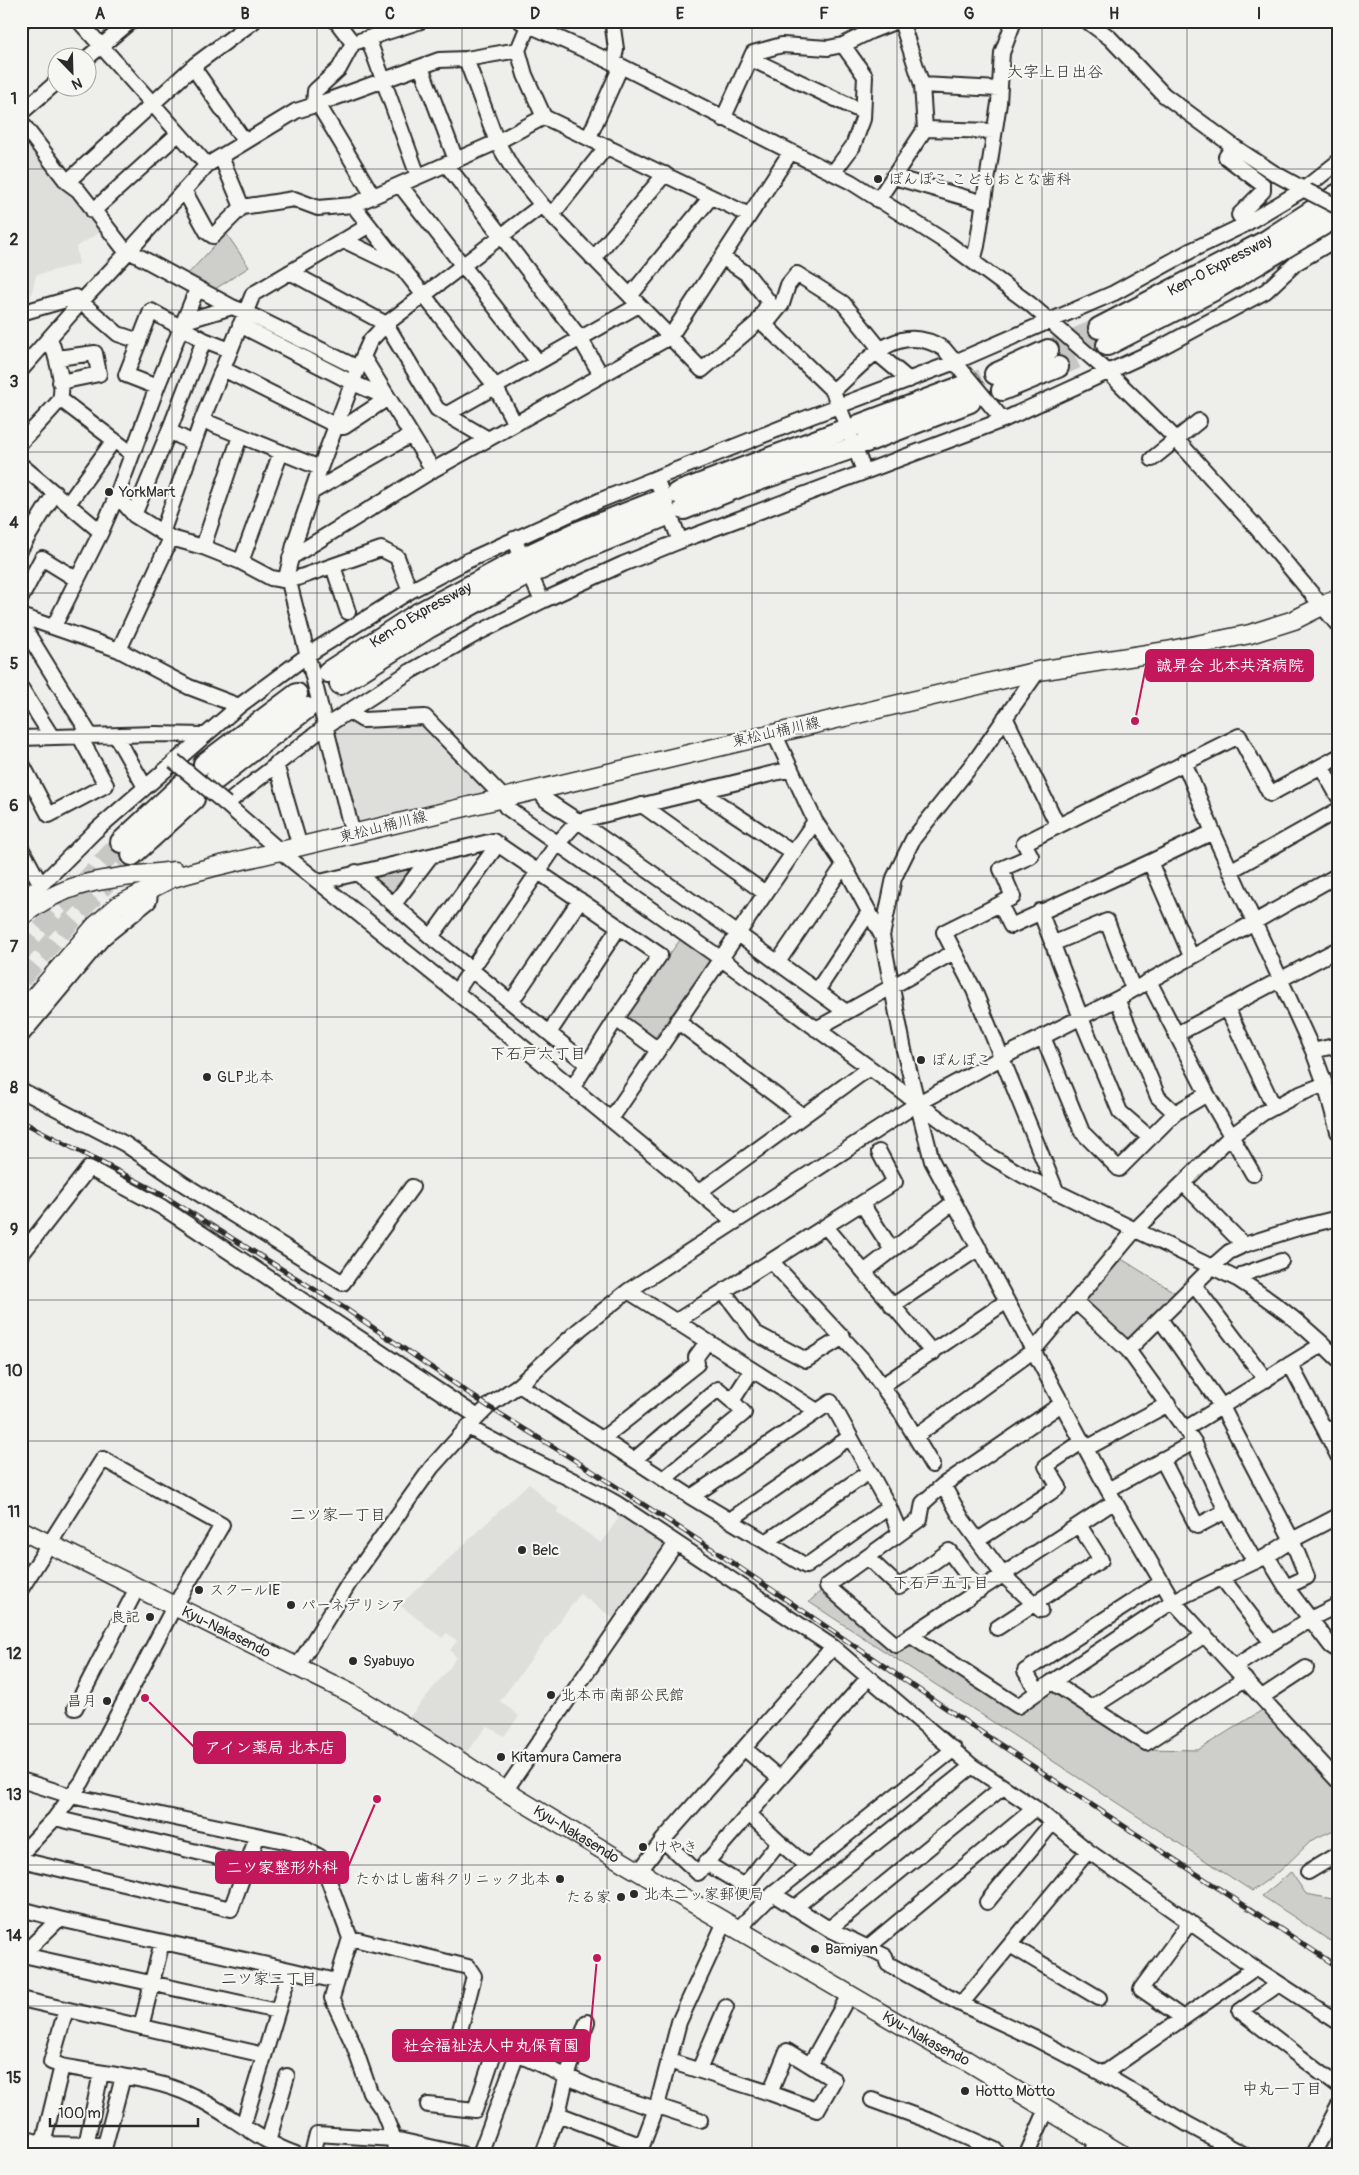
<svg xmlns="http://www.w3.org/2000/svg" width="1359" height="2175" font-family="Pangolin,'Klee One',sans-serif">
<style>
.built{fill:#dededb}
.green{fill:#cececa;stroke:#7c7c7a}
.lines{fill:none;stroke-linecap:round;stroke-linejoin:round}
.highway-tunnel{stroke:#c7c7c4;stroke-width:20;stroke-dasharray:20 10;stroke-linecap:butt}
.minor-casing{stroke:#2b2b2b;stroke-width:18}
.major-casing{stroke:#2b2b2b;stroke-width:21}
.highway-casing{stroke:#2b2b2b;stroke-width:24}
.minor{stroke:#f6f6f2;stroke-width:14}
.major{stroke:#f6f6f2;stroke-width:18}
.highway{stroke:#f6f6f2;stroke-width:20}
.rail-casing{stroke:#2b2b2b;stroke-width:5}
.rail{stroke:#f6f6f2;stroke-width:3;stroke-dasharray:9;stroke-linecap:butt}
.minor-bridge-casing{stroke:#2b2b2b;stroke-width:18;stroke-linecap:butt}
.minor-bridge{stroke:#f6f6f2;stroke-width:14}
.grid{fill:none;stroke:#2b2b2b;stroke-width:1;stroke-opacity:0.55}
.poi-dot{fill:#2b2b2b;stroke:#f6f6f2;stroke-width:2}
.labels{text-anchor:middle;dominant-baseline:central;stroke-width:4.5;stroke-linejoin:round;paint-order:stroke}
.poi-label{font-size:15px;fill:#2b2b2b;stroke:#f6f6f2;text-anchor:start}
.street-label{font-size:15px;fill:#2b2b2b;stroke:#f6f6f2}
.neighbourhood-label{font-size:16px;fill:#2b2b2b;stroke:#f6f6f2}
.leader{fill:none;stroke:#c2185b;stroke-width:2}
.callout-dot{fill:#c2185b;stroke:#f6f6f2;stroke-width:2}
.callout{fill:#c2185b;stroke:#c2185b;stroke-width:2}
.callout-label{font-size:16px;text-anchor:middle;font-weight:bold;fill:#fff}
.neatline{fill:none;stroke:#2b2b2b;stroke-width:2}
.grid-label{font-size:16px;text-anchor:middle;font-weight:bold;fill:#2b2b2b}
</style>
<rect width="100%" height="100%" fill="#eeeeea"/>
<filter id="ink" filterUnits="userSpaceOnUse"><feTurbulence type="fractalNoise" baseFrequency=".02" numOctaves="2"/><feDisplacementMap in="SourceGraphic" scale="10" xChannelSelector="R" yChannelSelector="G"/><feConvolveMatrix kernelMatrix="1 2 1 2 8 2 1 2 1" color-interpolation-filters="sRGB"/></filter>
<g filter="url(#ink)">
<!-- built -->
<path class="built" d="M21,126L66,188L102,231L76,247L79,264L36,275L29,305L21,310Z
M422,719L493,791L359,822L334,724Z
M21,859L36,887L21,898Z
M529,1483L546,1500L558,1508L557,1512L601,1543L622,1513L663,1541L664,1545L617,1621L580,1594L500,1701L519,1716L504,1736L487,1726L464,1755L408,1719L451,1666L456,1657L450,1650L457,1641L447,1633L442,1638L400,1605Z"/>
<!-- green -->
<path class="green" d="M367,230L383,251L354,237Z
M226,233L249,267L212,291L188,274Z
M415,863L417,866L392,898L369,874Z
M683,936L712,959L654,1039L624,1016Z
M1120,1258L1179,1295L1131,1341L1126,1342L1085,1301Z
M825,1587L901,1648L916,1639L1020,1710L1048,1690L1143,1749L1198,1750L1264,1709L1338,1783V1828L1312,1840L1280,1871L1252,1891L809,1602Z
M1291,1872L1306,1894L1338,1900V1946L1262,1896Z"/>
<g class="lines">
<!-- highway-tunnel -->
<path class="highway-tunnel" d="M1048,350L1099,328
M1058,367L1107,345
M963,386L995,374
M307,708L340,684
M21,952L121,842
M21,979L69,923L132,855"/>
<!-- minor casing -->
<g class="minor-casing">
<path id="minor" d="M79,21L207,165
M336,21L353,43
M520,21L621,66L851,182L949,244L1030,304L1108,372L1176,439L1254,525L1338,625
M612,21L616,49L613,63
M1087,21L1110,38L1164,95L1233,146L1274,173L1307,191
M21,23L23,21
M528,26L518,50L525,75L544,117L749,215
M368,38L418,176
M87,58L131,21
M466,59L497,142L512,168L542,205L702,370L758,322L765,325L833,391L864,471
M751,59L863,112
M193,67L245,142
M421,67L456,160
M922,85L999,89
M318,104L439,60L466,59L518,50
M314,105L315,91L339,69L353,43L421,21
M21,113L58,81
M723,119L753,53L782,45L828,48L843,45L871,31L897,21
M21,122L67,182L78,190L124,249L129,251L81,302L76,297L21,313
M925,129L994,131
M589,137L621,66
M1233,146L1226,157L1263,185V191L1239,215L1246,224
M221,157L242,207
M446,164L580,338L601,375
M833,173L853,146L863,119L865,76L843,45
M894,177L984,203
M67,182L196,64L254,21
M400,185L538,362
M184,190L207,232L213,236L242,207L294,199L318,208L353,205L497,142L544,117
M878,200L925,129L922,85L901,21
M353,205L495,386L515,424
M93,211L178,134
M552,215L607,146
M343,240L399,267
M722,257L747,274L769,302L758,322
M593,259L665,174
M973,261L977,246L999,103L1002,53L1014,21
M290,272L386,324L437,409L488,439
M630,296L711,197
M232,307L129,251L207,165L296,111L318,104L373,196
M185,321L232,307L245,312L358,368
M240,325L353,383L388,398
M765,325L782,304L788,285L797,274L843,303L881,350
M877,353L909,380
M363,357L433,470
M57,358L95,353L99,374L60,382
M223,369L337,426L344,427L388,398
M21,370L81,302L118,334L139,341
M157,387L126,375L151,311L204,340L230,350
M833,391C866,362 897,319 944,349L1003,420
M60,399L131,453
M447,414L639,305
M202,420L320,468
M169,431L193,443
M21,442C28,434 58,404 60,399C65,383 55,353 50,338
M1152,459L1199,421
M21,465L101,532
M656,478L680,541
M312,492L411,435
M117,495L134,515L171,538L203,547L241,562L271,578L289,581L381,549L397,557L410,591
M68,504L114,440
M134,515L169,431L204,340
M162,533L202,420L253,294L368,226
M514,539L542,601
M203,547L240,436
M21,548L55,493
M290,558L433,470L670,337L790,153
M241,562L281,452
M333,566L348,612
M21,598L42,558L76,579
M21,616L119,650L189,687L239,706
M25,618L26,631L90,735
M54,626L101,532L117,495L157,387L197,289
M119,650L171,538
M21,688L52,737
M350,712L363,720L425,717L503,797L506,807L720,958L990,1156L1024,1176L1239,1280C1276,1303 1308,1328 1338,1359
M1005,717L1058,826
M774,733L815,821L844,865L882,936L904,1050L932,1161L1108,1490L1173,1601L1338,1781
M116,736L145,787
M21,738L155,734L204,735
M21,762L49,815L106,785L80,737
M1184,762L1213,832
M276,764L300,847
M1321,766L1338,796
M538,789L546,800L578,821L791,769
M700,791L793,853
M642,805L765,893
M353,835L287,574L294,545L320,468L358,368L370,341L386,324L542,205
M21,848L41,885
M1150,862L1213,832L1313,1051L1325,1084L1338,1132
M1230,871L1338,810
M356,872L431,937L587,1064
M320,882L493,841L660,955L616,1019L573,1087
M21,898L41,885L94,832L239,706L309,654L410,591L467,561L601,500L796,422L955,362L1114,293L1192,250L1242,226L1304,189L1338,162
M394,904L430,857
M1000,904L944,932L974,990L1057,1193
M1040,911L1081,1018L1120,1112L1150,1138
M882,936L894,878L913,839L978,757L1038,671
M431,937L498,844
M1052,944L1107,921L1133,989
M1191,956L1150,862L1011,926L1000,904L1013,897L1001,869L1031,856L1024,843L1239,736L1270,794L1338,757
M778,962L844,865
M1149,981L1207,1094L1253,1174
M817,991L869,912
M456,992L557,844L578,821L737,933L846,1012
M1117,999L1158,1097L1175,1113
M511,1002L580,900
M1227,1008L1274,1107
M616,1019L658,1050
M677,1021L803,1116
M816,1029L954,952
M549,1033L619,927
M1177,1034L1338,949
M21,1036L103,938L149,901L151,887
M1043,1037L1082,1132L1119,1169L1175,1113L1207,1094
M1313,1051L1338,1045
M21,1090L125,1144L185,1185L343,1283L412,1187
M611,1119L815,821
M699,1192L869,1068
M862,1204L892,1250
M735,1222L456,992L280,851L226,804L326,726L411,671L478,633L542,601L623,564L680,541L1003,420L1160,348L1266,291L1296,263L1338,238
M826,1227L933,1353
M1244,1245L1298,1228L1338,1218
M21,1255L89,1168L162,1207L478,1417
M772,1262L863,1360L900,1411L932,1465
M864,1272L954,1202
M1239,1280L1244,1274L1281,1261
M1194,1285L1266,1380
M628,1291L817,1411
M724,1292L755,1333L806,1360L843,1337
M1075,1301L1128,1350L1185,1429L1194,1442L1226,1511L1255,1562
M892,1306L979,1248
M1160,1319L1222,1407L1292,1540L1307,1577L1286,1587
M675,1322L895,1182L879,1152
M1128,1350L1213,1266L1229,1252L1244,1245L1183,1183
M1290,1364L1326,1432
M519,1385L691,1497L806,1566L889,1507
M883,1385L1007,1301
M1063,1403L943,1485L923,1503L920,1519L827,1586L896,1645L1115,1501
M1338,1425L1326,1432L1338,1456
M468,1427C516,1454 568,1476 616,1503L833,1647L972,1766L1035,1808L1088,1851L1255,1968L1338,2022
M1185,1429L1323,1344
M916,1436L1034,1350L1135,1230L1231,1136L1263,1113L1295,1096L1325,1084
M602,1439L697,1364L696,1357L707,1342
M1087,1448L1168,1404
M635,1459L718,1389L732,1401
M1162,1459L1197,1526L1226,1511
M664,1479L744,1413L732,1401L752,1370
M943,1485L962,1519L1003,1575L1041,1610
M1108,1490L1194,1442
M691,1497L831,1402L889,1507L900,1533
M730,1520L850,1437
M978,1540L1059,1487L1046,1466L1083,1441
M766,1542L869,1472
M1267,1556L1286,1587L1331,1646L1334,1648L1338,1646
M867,1557L899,1587L949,1551L979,1591
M1222,1578L1272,1643
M21,1589L103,1459L222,1525L174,1607L82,1782L55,1818L21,1854
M997,1628L1101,1560L1079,1525
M911,1636L1018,1706L1052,1682L1146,1743L1245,1679
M298,1666L349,1583L432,1467L468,1427L491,1404L519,1385L580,1329L628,1291L917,1104L1001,1058L1117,999L1338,875
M1234,1667L1310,1619L1338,1605
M1052,1682L1173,1601L1267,1556L1292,1540L1338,1516
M1038,1692L1025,1671L1162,1582
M1262,1697L1306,1668
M75,1708L137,1588
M1091,1708L1205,1635
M745,1749L779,1778
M21,1780L71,1796L294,1843L320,1857L350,1938L332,1998L354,2046L370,2092L382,2109L394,2139L395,2154
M505,1791L676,1543
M749,1814L779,1842L744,1886L706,1863L868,1678
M55,1818L247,1864
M663,1840L698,1873L706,1863
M779,1842L807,1866
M21,1860L231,1909L257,1837
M639,1872L663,1840L833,1647
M1308,1872L1338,1854
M773,1894L954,1749
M987,1902L1053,1822
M794,1908L972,1766
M21,1909L59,1919
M829,1929L1003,1787
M737,1930L773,1894L829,1929L885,1956L888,1964L961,2004L1034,2038L1103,2074L1189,2125L1243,2154
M350,1938L468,1967L474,1976L459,2034L517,2054L599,2091L656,2109
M1010,1945L1099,1998
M867,1948L1035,1808
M23,1955L277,2011
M21,1956L59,1919L290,1970L243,2126
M290,1970L336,1981
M1279,1984L1240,2011L1338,2086
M21,1999L264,2055
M961,2004L1088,1851
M66,2010L51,2062L62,2066C102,2074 157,2078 193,2096C229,2113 258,2141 296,2154
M1183,2018L1141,1989L1190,1922
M141,2027L162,1942
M669,2061L770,2093L817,2110L834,2080L787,2051L770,2093
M810,2065L849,1995
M699,2070L726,2007
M1103,2074L1255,1968
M872,2100L930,2121L995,2150L998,2154
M428,2105L475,2110L496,2047
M657,2106L700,2120
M558,2114L642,2146
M21,2137L43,2144L105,2145L123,2077
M268,2142L287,2076
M43,2144L62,2066
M86,2145L101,2073
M312,2154L317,2134L394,2139L462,2154
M480,2154L517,2054
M543,2154L558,2114L566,2078L587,2022
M639,2154L657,2106L679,2022L725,1922
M1027,2154L1047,2109
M1093,2154L1096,2138
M1215,2154L1222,2142
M1313,2154L1338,2107"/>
</g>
<!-- major casing -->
<g class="major-casing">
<g id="major">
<path d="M21,917C69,877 117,878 175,871"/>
<path d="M21,1015L37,994L95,926L119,905L172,878L213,867L1038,671L1167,651L1250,634L1294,620L1338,598"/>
<path id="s1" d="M21,1530L352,1694L437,1746L505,1791L626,1864L934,2044L966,2060L1121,2154"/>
</g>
</g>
<!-- highway casing -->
<g class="highway-casing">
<g id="highway">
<path id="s2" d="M1099,328L1266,241L1338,194"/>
<path d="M1107,345L1214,290L1338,216"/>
<path d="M995,374L1048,350"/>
<path d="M1002,390L1058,367"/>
<path d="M859,425L963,386"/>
<path d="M866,442L970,402"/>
<path d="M677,493L841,431"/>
<path d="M684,509L741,486L847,450"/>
<path d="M531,554L578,532L660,500"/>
<path d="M539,570L586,548L665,516"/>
<path id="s3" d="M328,672L419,613L515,562"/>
<path d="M340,684L428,628L523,577"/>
<path d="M204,764L297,694"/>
<path d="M216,779L307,708"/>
<path d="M121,842L183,784"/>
<path d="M132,855L194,799"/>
</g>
</g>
<!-- minor -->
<use href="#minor" class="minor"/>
<!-- major -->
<use href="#major" class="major"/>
<!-- highway -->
<use href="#highway" class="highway"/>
<!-- rail casing -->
<g class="rail-casing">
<path id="rail" d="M21,1121L156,1191L346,1309L489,1407L592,1471L715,1551L981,1732L1338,1967"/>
</g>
<!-- rail -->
<use href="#rail" class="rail"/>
<!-- minor-bridge casing -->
<g class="minor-bridge-casing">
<path id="minor-bridge" d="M1307,191L1338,207
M174,761L226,804"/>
</g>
<!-- minor-bridge -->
<use href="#minor-bridge" class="minor-bridge"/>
</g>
</g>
<!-- grid -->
<path class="grid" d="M172,21V2154M317,21V2154M462,21V2154M607,21V2154M752,21V2154M897,21V2154M1042,21V2154M1187,21V2154M21,169H1338M21,310H1338M21,452H1338M21,593H1338M21,734H1338M21,876H1338M21,1017H1338M21,1158H1338M21,1300H1338M21,1441H1338M21,1582H1338M21,1724H1338M21,1865H1338M21,2006H1338"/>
<!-- markers -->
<g class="poi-dot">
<circle cx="878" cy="179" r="5"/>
<circle cx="109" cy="492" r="5"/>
<circle cx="921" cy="1060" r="5"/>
<circle cx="207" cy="1077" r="5"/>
<circle cx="522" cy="1550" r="5"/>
<circle cx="199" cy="1590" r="5"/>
<circle cx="291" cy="1605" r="5"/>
<circle cx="150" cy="1617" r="5"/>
<circle cx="353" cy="1661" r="5"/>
<circle cx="551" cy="1695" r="5"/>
<circle cx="107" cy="1701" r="5"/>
<circle cx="501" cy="1757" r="5"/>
<circle cx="643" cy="1847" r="5"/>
<circle cx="560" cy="1879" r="5"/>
<circle cx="634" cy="1894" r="5"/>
<circle cx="621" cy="1897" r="5"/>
<circle cx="815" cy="1949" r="5"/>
<circle cx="965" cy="2091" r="5"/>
</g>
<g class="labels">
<!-- poi labels -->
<g class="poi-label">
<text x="888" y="179">ぽんぽこ こどもおとな歯科</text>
<text x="119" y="492">YorkMart</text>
<text x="931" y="1060">ぽんぽこ</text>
<text x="217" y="1077">GLP北本</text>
<text x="532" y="1550">Belc</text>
<text x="209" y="1590">スクールIE</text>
<text x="301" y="1605">パーネデリシア</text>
<text x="140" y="1617" text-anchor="end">良記</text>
<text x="363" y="1661">Syabuyo</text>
<text x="561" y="1695">北本市 南部公民館</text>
<text x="97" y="1701" text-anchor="end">昌月</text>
<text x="511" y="1757">Kitamura Camera</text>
<text x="653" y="1847">けやき</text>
<text x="550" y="1879" text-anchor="end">たかはし歯科クリニック北本</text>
<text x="644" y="1894">北本二ッ家郵便局</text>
<text x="611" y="1897" text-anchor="end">たる家</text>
<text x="825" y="1949">Bamiyan</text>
<text x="975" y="2091">Hotto Motto</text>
</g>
<!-- street labels -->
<g class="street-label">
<text stroke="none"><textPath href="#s2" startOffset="136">Ken-O Expressway</textPath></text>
<text stroke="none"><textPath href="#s3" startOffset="109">Ken-O Expressway</textPath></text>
<text transform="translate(776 732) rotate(-13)">東松山桶川線</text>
<text transform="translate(383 827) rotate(-14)">東松山桶川線</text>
<text stroke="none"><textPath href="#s1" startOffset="229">Kyu-Nakasendo</textPath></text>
<text stroke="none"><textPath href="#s1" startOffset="634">Kyu-Nakasendo</textPath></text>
<text stroke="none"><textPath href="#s1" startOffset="1039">Kyu-Nakasendo</textPath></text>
</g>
<!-- neighbourhood labels -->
<g class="neighbourhood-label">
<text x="1055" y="72">大字上日出谷</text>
<text x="538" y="1054">下石戸六丁目</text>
<text x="338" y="1515">二ツ家一丁目</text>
<text x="941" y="1583">下石戸五丁目</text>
<text x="269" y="1979">二ツ家二丁目</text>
<text x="1282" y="2089">中丸一丁目</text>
</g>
</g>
<!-- callouts -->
<path class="leader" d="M1135 721L1146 666M145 1698L194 1747M377 1799L348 1867M597 1958L589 2046"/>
<g class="callout-dot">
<circle cx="1135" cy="721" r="5"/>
<circle cx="145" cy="1698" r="5"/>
<circle cx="377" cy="1799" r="5"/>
<circle cx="597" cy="1958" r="5"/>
</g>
<g class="callout">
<rect x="1146" y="650" width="167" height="31" rx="5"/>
<rect x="194" y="1732" width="151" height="31" rx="5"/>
<rect x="216" y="1852" width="132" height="31" rx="5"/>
<rect x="393" y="2030" width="196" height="31" rx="5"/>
</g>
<g class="callout-label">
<text x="1230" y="671">誠昇会 北本共済病院</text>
<text x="270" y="1753">アイン薬局 北本店</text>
<text x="282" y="1873">二ツ家整形外科</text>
<text x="491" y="2051">社会福祉法人中丸保育園</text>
</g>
<!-- margin -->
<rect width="1359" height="2175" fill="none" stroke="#f6f6f2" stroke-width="55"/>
<!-- north arrow -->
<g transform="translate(72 72) rotate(157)"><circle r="24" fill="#f6f6f2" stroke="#a5a5a2"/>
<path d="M0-4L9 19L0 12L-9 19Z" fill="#2b2b2b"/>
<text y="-8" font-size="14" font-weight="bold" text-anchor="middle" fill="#2b2b2b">N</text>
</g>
<!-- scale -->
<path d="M50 2118v8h148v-8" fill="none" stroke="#2b2b2b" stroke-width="2.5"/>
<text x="58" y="2118" font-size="15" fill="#2b2b2b" stroke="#f6f6f2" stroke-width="4" paint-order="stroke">100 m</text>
<rect x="28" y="28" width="1304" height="2120" class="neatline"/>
<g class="grid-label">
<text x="100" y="19">A</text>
<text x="245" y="19">B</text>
<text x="390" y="19">C</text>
<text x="535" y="19">D</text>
<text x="680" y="19">E</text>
<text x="824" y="19">F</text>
<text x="969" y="19">G</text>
<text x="1114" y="19">H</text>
<text x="1259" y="19">I</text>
<text x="14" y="104">1</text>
<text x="14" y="245">2</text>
<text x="14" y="387">3</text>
<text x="14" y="528">4</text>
<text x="14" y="669">5</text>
<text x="14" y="811">6</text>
<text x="14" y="952">7</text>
<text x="14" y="1093">8</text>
<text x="14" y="1235">9</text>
<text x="14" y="1376">10</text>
<text x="14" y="1517">11</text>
<text x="14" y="1659">12</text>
<text x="14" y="1800">13</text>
<text x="14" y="1941">14</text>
<text x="14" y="2083">15</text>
</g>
</svg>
